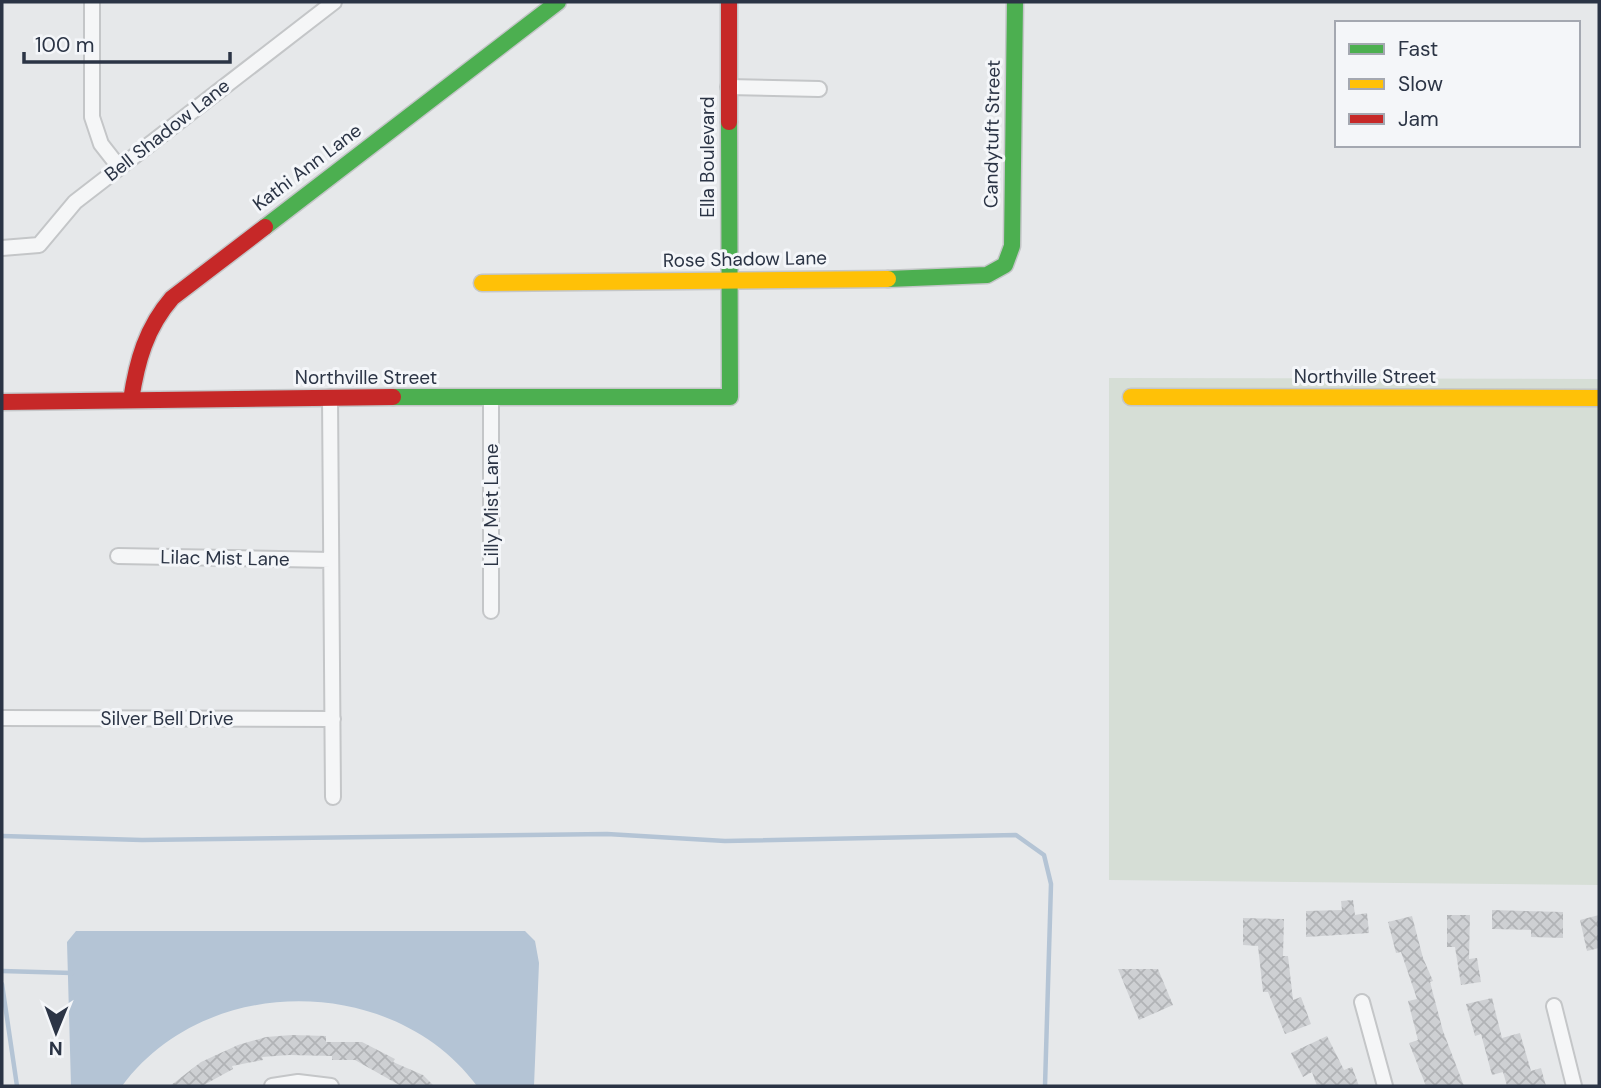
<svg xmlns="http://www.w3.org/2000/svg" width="1601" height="1088" font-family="'DM Sans',sans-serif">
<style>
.garden{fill:#d6ded6}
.water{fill:#b4c4d5}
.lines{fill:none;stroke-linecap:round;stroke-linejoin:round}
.stream{stroke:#b4c4d5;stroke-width:4.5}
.building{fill:url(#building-cross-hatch)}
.street-casing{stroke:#c4c6c8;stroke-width:18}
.fast-casing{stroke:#c4c6c8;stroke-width:19}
.slow-casing{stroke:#c4c6c8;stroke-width:19}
.jam-casing{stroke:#c4c6c8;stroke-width:19}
.street{stroke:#f5f6f7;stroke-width:14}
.fast{stroke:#4caf50;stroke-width:16}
.slow{stroke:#ffc107;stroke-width:16}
.jam{stroke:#c62828;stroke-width:16}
.labels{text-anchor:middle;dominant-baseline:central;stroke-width:6;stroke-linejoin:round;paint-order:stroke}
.street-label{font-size:19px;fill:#2b3445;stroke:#f4f6f9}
</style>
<defs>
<pattern id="building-cross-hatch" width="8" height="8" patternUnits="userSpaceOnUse" patternTransform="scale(1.75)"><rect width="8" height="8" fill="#ced0d3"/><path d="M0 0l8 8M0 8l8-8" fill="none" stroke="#b1b3b6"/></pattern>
</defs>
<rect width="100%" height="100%" fill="#e6e8ea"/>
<!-- garden -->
<path class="garden" d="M1109,378L1599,379V885L1109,880Z"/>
<!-- water -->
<path class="water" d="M76,931H525L535,941L539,963L534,1086H477C394,974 206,972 122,1086H71L67,942Z"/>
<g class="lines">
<!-- stream -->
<path class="stream" d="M2,836L142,840L607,834L725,841L1016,835L1044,855L1051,884L1045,1086
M2,971L72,973
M2,984L17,1086"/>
</g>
<!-- building -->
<path class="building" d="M1353,900L1355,915L1367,913L1369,933L1306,937V911L1342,910L1341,901Z
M1492,910L1563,912V938L1531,937V930L1492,929Z
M1447,915H1470L1469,959L1477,958L1481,982L1461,985L1455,947H1447Z
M1599,915V948L1587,951L1580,920Z
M1412,916L1423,958L1433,981L1430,982L1443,1031L1464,1086H1426L1409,1043L1418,1040L1408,1001L1417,999L1401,952L1396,953L1388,922Z
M1243,918L1284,919L1283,956H1288L1293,1000L1301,997L1311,1024L1285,1034L1268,992H1263L1258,946L1243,945Z
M1118,969H1158L1173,1005L1139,1020Z
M1492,998L1502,1038L1520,1033L1531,1071L1541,1068L1546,1086H1507L1503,1072L1492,1075L1481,1034L1475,1036L1466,1004Z
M292,1035L326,1036V1042H362L395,1059L393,1062L423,1075L434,1086H401L355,1060H332V1056L289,1055L262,1057L263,1060L232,1066L233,1069L202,1086H170L201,1062L238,1045L266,1037Z
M1327,1036L1344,1070L1352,1067L1359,1086H1317L1312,1072L1303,1077L1291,1053Z"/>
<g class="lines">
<!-- street casing -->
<g class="street-casing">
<path id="street" d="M92,2V117L101,144L119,167
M728,87L819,89
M2,248L39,245L75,202L334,2
M330,397L333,797
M118,556L331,560
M491,611V399
M2,718L333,719
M1362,1002L1385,1086
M1554,1006L1574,1086
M272,1086L298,1082L331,1086"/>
</g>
<!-- fast casing -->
<g class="fast-casing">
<path id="fast" d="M265,227L558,2
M888,279L987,275L1005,265L1012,246L1015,2
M393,397H730L729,122"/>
</g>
<!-- slow casing -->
<g class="slow-casing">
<path id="slow" d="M482,283L888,279
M1131,397L1599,398"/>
</g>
<!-- jam casing -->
<g class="jam-casing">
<path id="jam" d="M729,2V122
M131,400C137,361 146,328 172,298L265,227
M2,402L393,397"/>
</g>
<!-- street -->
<use href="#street" class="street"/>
<!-- fast -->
<use href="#fast" class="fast"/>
<!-- slow -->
<use href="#slow" class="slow"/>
<!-- jam -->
<use href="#jam" class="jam"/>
</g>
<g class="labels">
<!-- street labels -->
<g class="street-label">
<text transform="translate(167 130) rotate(-38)">Bell Shadow Lane</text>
<text transform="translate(992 134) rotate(-89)">Candytuft Street</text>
<text transform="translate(707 157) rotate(-90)">Ella Boulevard</text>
<text transform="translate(307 167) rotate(-37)">Kathi Ann Lane</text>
<text transform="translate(745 259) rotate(-1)">Rose Shadow Lane</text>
<text x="1365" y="376">Northville Street</text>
<text x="366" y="377">Northville Street</text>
<text transform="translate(491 505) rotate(-90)">Lilly Mist Lane</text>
<text transform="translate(225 558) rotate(1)">Lilac Mist Lane</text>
<text x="167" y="718">Silver Bell Drive</text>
</g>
</g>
<!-- border -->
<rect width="1601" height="1088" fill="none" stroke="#2b3445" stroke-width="7"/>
<!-- legend -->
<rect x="1335" y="21" width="245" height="126" fill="#f4f6f9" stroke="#a4a8b1" stroke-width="2"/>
<rect x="1349" y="44" width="35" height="10" fill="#4caf50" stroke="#a4a8b1" stroke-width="2"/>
<text x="1398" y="56" font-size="21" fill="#2b3445">Fast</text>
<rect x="1349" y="79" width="35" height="10" fill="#ffc107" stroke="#a4a8b1" stroke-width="2"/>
<text x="1398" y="91" font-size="21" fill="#2b3445">Slow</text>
<rect x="1349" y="114" width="35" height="10" fill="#c62828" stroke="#a4a8b1" stroke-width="2"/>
<text x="1398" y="126" font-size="21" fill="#2b3445">Jam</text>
<!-- north arrow -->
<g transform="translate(56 1032) rotate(181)" stroke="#f4f6f9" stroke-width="5" paint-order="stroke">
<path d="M0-5L12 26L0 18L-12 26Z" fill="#2b3445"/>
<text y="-10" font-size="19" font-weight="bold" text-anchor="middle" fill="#2b3445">N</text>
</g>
<!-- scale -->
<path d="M24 52v10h206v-10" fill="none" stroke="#2b3445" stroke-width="3.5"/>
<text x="35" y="52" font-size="21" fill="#2b3445" stroke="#f4f6f9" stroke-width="5" paint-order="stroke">100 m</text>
</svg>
